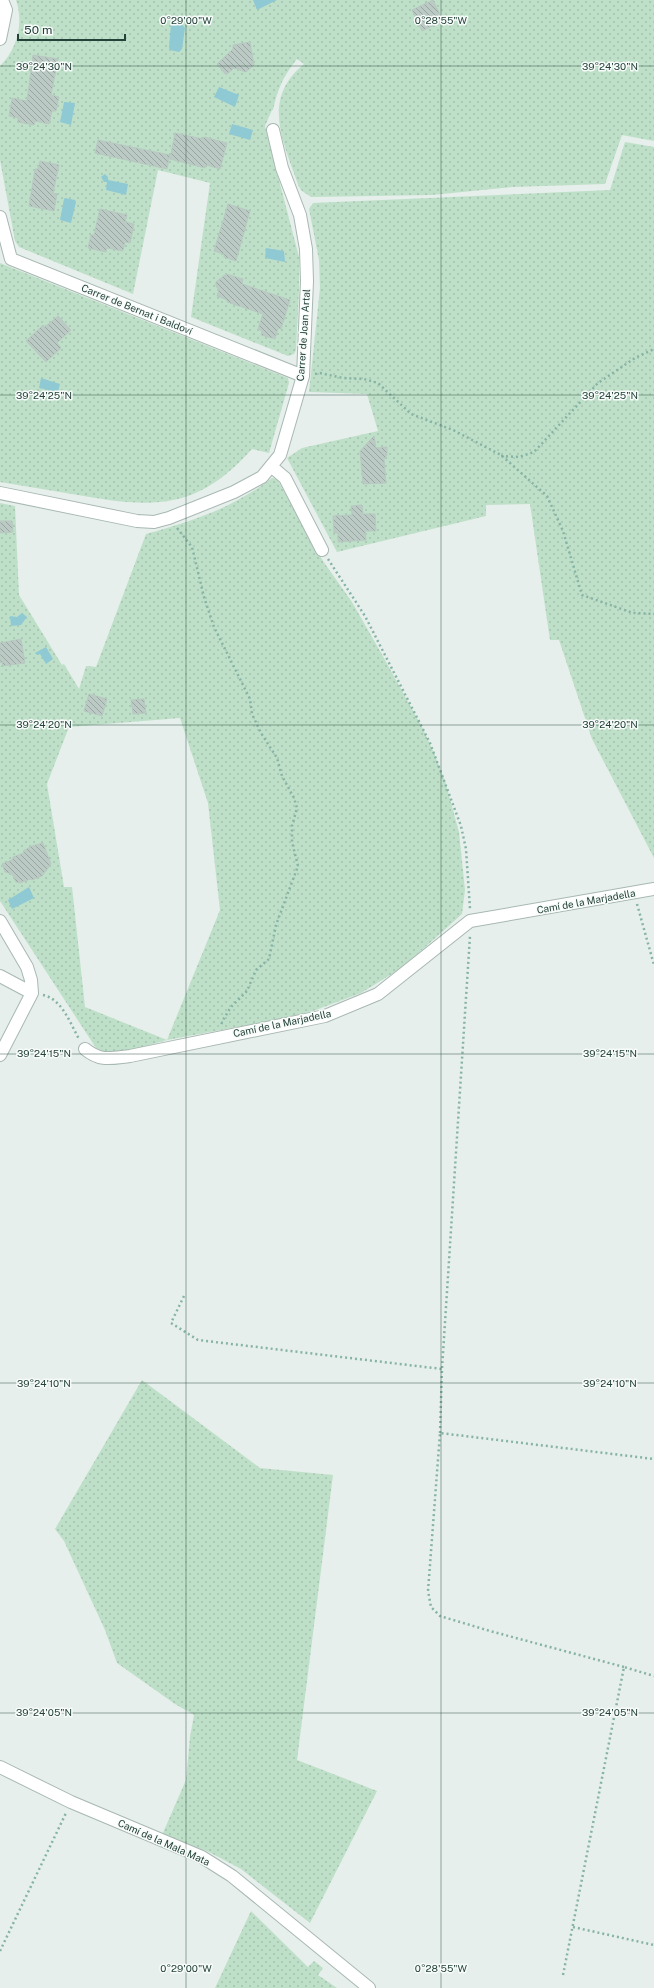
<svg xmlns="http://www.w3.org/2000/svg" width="654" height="1988" font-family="'Public Sans',sans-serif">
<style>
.green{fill:url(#green-dots);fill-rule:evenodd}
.water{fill:#8ec9d4}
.building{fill:url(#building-back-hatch);stroke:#b8c9c2}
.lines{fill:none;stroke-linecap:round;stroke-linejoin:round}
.street-casing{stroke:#a8b8b2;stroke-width:14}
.path{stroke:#86b3a5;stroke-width:2.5;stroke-dasharray:2 3;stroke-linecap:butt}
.street{stroke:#fff;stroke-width:12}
.ticks{fill:none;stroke:#24423a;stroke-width:1;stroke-opacity:0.45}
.labels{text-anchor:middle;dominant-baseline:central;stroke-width:3;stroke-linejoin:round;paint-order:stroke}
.street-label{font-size:10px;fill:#24423a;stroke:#f7fbf9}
.ticks-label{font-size:10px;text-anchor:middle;fill:#24423a;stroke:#f7fbf9;stroke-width:3;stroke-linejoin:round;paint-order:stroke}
</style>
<defs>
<pattern id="green-dots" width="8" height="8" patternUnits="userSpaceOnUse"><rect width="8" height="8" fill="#bfe0c8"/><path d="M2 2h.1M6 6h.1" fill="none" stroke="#a4c1ad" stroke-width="1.8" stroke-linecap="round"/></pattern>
<pattern id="building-back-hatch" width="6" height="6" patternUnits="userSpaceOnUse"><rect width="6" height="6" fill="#bbcac4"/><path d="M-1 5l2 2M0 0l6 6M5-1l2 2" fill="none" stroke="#98a6a0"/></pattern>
</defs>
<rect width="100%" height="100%" fill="#e6efeb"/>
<!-- green -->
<path class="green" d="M16,0H654V141L622,135L605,184L512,187L432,195L311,197L302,191L299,187C284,143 260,100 304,64L297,59C283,77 278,88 273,110H272L265,126L299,257V291L296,350L294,354L288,356L191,317L210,183L158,170L133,294L19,247L15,241L0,160V66C17,49 24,24 16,0Z
M625,142L654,147V858L592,739L559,640H550L530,504L486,505V516L337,552L287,458L302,448L378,431L367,394L309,392L320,288L319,260L309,209L313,203L610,190Z
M0,263L288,378L289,383L269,453L252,449C199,508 158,509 84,496C56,491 28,487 0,482Z
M272,478L277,479L323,561L352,602L380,651L423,729L434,753L445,781L459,832L465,890L462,914L403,967L361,993L313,1011L285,1018L167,1040L128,1051L103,1052L96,1048L0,901V503L15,506L19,595L62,665L64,664L79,689L86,666L96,667L146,534C193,521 233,508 272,478ZM180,718L208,803L220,910L167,1040L85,1007L72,887H64L47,784L69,727Z
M142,1380L260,1468L333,1475L297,1760L377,1791L310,1923L241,1869L209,1852L162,1835L186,1780L190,1737L194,1715L175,1704L117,1663L105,1630L64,1541L55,1529Z
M251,1911L308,1967L314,1961L323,1968L318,1975L337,1988H215Z"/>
<!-- water -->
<path class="water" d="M253,0H277L257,10Z
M175,20H178L185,28L182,49L179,52L170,50L169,48L171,24Z
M219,87L239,95L235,107L214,97Z
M64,102L75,103L71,125L60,122Z
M232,124L253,130L250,140L229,134Z
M105,174L108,177V180L128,184L126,195L106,190L107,182H104L101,177Z
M65,198L75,200L76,202L71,223L60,220L64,199Z
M266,248L284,251L285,262L265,258Z
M41,378L60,384L58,392L39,388Z
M22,613L27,617L21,625L11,626L10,616L17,617Z
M46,647L53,659L46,664L40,654L37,655L35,653Z
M29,887L34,898L12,909L8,900Z"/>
<!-- building -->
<path class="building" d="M433,0L443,21L422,31L412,10Z
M250,42L254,65L246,72L234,68L226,75L217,64L233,49V45Z
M33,55L58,59L51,95L59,97L56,111H52L49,124L35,121L34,125L18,122V118L9,116L12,98L27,101Z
M175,133L203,139L204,137L227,143L220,169L206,165L205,168L170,159Z
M98,140L170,155L167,169L95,153Z
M40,161L59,165L53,193L57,194L54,211L29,206L35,169H38Z
M228,204L250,211L236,261L224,257V254L214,251Z
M100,209L127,215L125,222L134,224L130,243L125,242L123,251L107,248L106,252L88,248L91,235H94Z
M226,274L243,279L242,284L290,300L281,329L278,328L275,339L261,335L262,331L258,329L263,314L227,302V300L217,296L219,290L216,286V282Z
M58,316L71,330L57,343L61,348L46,362L26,341L43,325L45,327Z
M374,436L376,448L387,447V455L384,459L386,483L363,484L360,451Z
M362,505L363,514H375L376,531H365L366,540L338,542V533H334L333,516L352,515L351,506Z
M0,521H12L13,532L0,533Z
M21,639L25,663L3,666L2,662L0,663V643Z
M89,694L107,699L102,716L84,711Z
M144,699L146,713L133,714L131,700Z
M43,843L51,864L42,876L32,880L30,879L20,883L16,882L12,874L5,872L2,864L12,860L13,857L24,853L23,851L32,846Z"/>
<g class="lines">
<!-- street casing -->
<g class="street-casing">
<path id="street" d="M0,39L6,10L2,0
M0,217L11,259L303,376
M272,467L285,478L322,550
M0,493L137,521L154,522L169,518L234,492L262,477L280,455L303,376L307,281L306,249L300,215L282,168L273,130
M0,921L27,967L31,980L32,993L0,1055
M0,976L32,993
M85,1049C101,1062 111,1058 130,1056L325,1016L378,994L470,921L654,889
M0,1767L71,1802L202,1857L232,1876L369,1988"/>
</g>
<!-- path -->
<path class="path" d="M315,374L320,373L343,378L364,379L378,383L411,414L453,430L501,455L547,496L563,531L582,595L633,613L654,614
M501,456L519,457L534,452L598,383L635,358L654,349
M177,528L192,547L204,597L214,627L250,699L252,714L261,733L277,758L282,776L294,798L297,808L292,826V842L298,866L276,925L269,959L256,970L247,991L231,1007L223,1020L221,1025
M328,559L365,616L430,743L461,826L466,849L470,909
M637,904L654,965
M43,995C62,999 70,1023 79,1039
M184,1296L171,1323L198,1340L442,1369
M440,1433L442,1369L470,936
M624,1667L490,1631L440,1616L431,1607L428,1591L440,1433L654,1459
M573,1927L654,1945
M0,1951L66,1813
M563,1975L624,1667L654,1676"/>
<!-- street -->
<use href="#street" class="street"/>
</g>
<!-- ticks -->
<path class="ticks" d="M186,0V1988M441,0V1988M0,66H654M0,395H654M0,725H654M0,1054H654M0,1383H654M0,1713H654"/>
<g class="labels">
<!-- street labels -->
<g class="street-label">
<text transform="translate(137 309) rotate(22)">Carrer de Bernat i Baldoví</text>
<text transform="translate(303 335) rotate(-86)">Carrer de Joan Artal</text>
<text transform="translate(586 901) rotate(-10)">Camí de la Marjadella</text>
<text transform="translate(282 1023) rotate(-12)">Camí de la Marjadella</text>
<text transform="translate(164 1842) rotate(24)">Camí de la Mala Mata</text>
</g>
</g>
<g class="ticks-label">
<text x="186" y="24">0°29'00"W</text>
<text x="441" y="24">0°28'55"W</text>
<text x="44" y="70">39°24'30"N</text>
<text x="610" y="70">39°24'30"N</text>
<text x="44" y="399">39°24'25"N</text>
<text x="610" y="399">39°24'25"N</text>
<text x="44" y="728">39°24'20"N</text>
<text x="610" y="728">39°24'20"N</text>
<text x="44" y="1057">39°24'15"N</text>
<text x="610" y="1057">39°24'15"N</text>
<text x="44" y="1387">39°24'10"N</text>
<text x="610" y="1387">39°24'10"N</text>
<text x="44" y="1716">39°24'05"N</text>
<text x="610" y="1716">39°24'05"N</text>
<text x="186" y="1972">0°29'00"W</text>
<text x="441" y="1972">0°28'55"W</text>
</g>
<!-- scale -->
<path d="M18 34v6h107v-6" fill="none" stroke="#24423a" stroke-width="2"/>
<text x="24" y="34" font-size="12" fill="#24423a" stroke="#f7fbf9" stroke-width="3" paint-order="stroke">50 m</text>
</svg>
